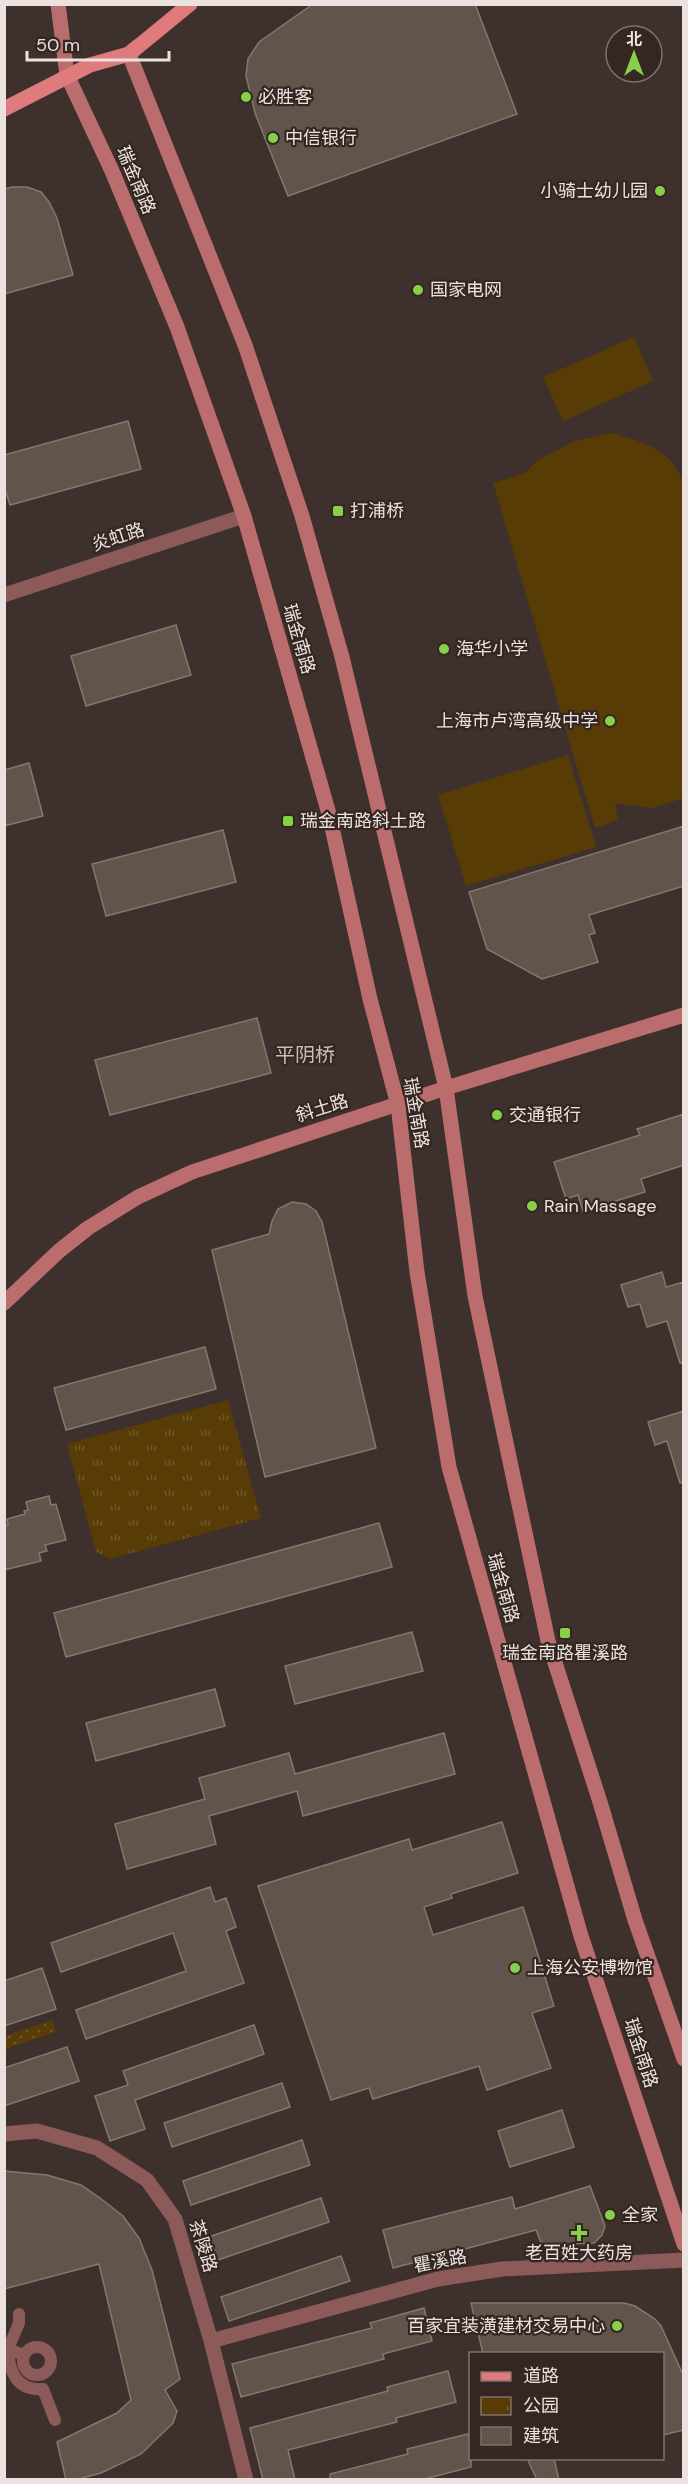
<svg xmlns="http://www.w3.org/2000/svg" width="688" height="2484" font-family="'DM Sans','Noto Sans SC',sans-serif">
<style>
.grass{fill:url(#grass-dots)}
.park{fill:url(#park-tufts)}
.garden{fill:#583c06}
.building{fill:#60544b;stroke:#84776e;stroke-width:1.5}
.lines{fill:none;stroke-linecap:round;stroke-linejoin:round}
.pedestrian{stroke:#8c5a59;stroke-width:12}
.minor{stroke:#8c5a59;stroke-width:15}
.secondary{stroke:#bb6d6d;stroke-width:15}
.primary{stroke:#e07b7d;stroke-width:15}
.poi-dot{fill:#88cf4a;stroke:#342722;stroke-width:2}
.labels{text-anchor:middle;dominant-baseline:central;stroke-width:4.5;stroke-linejoin:round;paint-order:stroke}
.poi-label{font-size:18px;fill:#ebe2e0;stroke:#342722;text-anchor:start}
.street-label{font-size:18px;fill:#ebe2e0;stroke:#342722}
.neighbourhood-label{font-size:20px;fill:#cdbcb6;stroke:#342722}
</style>
<defs>
<pattern id="grass-dots" width="8" height="8" patternUnits="userSpaceOnUse" patternTransform="scale(1.5)"><rect width="8" height="8" fill="#583c06"/><path d="M2 2h.1M6 6h.1" fill="none" stroke="#70582a" stroke-width="1.8" stroke-linecap="round"/></pattern>
<pattern id="park-tufts" width="24" height="20" patternUnits="userSpaceOnUse" patternTransform="scale(1.5)"><rect width="24" height="20" fill="#583c06"/><path d="M3 7l-1-3M5 7V3M7 7l1-3M15 17l-1-3M17 17v-4M19 17l1-3" fill="none" stroke="#70582a"/></pattern>
</defs>
<rect width="100%" height="100%" fill="#3e302c"/>
<!-- grass -->
<path class="grass" d="M52,2020L56,2032L5,2049V2036Z"/>
<!-- park -->
<path class="park" d="M228,1400L261,1518L110,1559L96,1552L67,1444Z"/>
<!-- garden -->
<path class="garden" d="M634,337L653,381L563,421L543,377Z
M612,433C642,442 673,449 683,483L684,798L653,808L615,803L618,820L595,828L493,483L525,473L538,460L575,441Z
M568,755L596,847L466,886L438,795Z"/>
<!-- building -->
<path class="building" d="M313,4H475L517,114L288,196L255,113L246,76L248,59L259,42Z
M12,187H27L41,192L49,202L57,218L73,275L4,294V189Z
M128,421L141,469L10,505L4,486V455Z
M176,625L191,675L86,706L71,656Z
M29,763L43,816L4,826V770Z
M684,826V886L589,915L595,933L589,935L598,962L542,979L487,949L469,892Z
M223,830L236,882L106,916L92,864Z
M257,1018L271,1073L110,1115L95,1060Z
M684,1114V1165L641,1179L645,1192L583,1211L578,1195L566,1199L554,1162L640,1135L637,1129Z
M292,1202L306,1204L316,1211L322,1222L376,1448L265,1477L212,1250L269,1234L272,1221L278,1209Z
M662,1272L666,1287L684,1282V1363H680L667,1321L647,1327L640,1304L628,1307L621,1285Z
M205,1347L216,1389L66,1430L54,1388Z
M684,1411V1482L680,1483L667,1441L655,1445L648,1422Z
M49,1496L51,1505L56,1504L66,1540L45,1545L47,1551L39,1553L41,1561L4,1570V1526L8,1525L7,1519L25,1514L24,1511L28,1510L26,1502Z
M379,1523L392,1567L66,1657L54,1613Z
M412,1632L423,1671L295,1704L285,1666Z
M215,1689L225,1726L96,1761L86,1723Z
M444,1733L455,1774L303,1816L297,1791L209,1816L216,1844L127,1869L115,1824L205,1799L199,1778L289,1753L295,1774Z
M502,1822L518,1873L451,1894L452,1898L424,1907L433,1935L523,1907L554,2006L532,2013L551,2068L487,2090L479,2066L373,2099L369,2088L331,2100L258,1886L409,1839L412,1850Z
M210,1887L215,1902L226,1898L236,1927L226,1931L244,1983L86,2039L76,2010L186,1971L173,1933L61,1972L51,1943Z
M42,1968L56,2009L4,2026V1981Z
M254,2025L264,2054L135,2100L145,2129L110,2141L95,2096L128,2085L123,2071Z
M67,2047L79,2081L4,2106V2068Z
M282,2083L290,2107L172,2147L164,2123Z
M562,2110L574,2147L510,2167L498,2131Z
M302,2140L310,2165L191,2205L183,2181Z
M4,2171L47,2175L81,2185L100,2198L123,2216L139,2238L152,2270L180,2379L165,2390L177,2411L173,2423L141,2454L101,2473L75,2480H66L57,2442L117,2413L131,2400L99,2264L4,2289Z
M590,2186L605,2226L602,2235L594,2243L542,2245L536,2230L393,2268L383,2230L512,2197L515,2209Z
M321,2198L329,2222L212,2262L203,2239Z
M341,2256L350,2281L229,2321L221,2297Z
M471,2303H624L635,2306L655,2319L661,2326L684,2377V2430L663,2435V2354H483Z
M424,2308L432,2341L383,2354L384,2359L241,2397L232,2364L372,2328L370,2323Z
M448,2371L456,2402L396,2418L397,2422L288,2450L295,2480H263L250,2428L388,2391L387,2387Z
M468,2434L471,2444V2467L421,2480H330V2474L408,2454L407,2449Z
M527,2458H554L559,2480H537Z"/>
<g class="lines">
<!-- pedestrian -->
<path class="pedestrian" d="M23 2361a14 14 0 1 1 28 0a14 14 0 1 1-28 0Z
M4,2347L8,2349L19,2323V2314
M24,2355L8,2349C9,2371 16,2391 43,2389L55,2420"/>
<!-- minor -->
<path class="minor" d="M4,595L244,516
M4,2134L37,2131L97,2148L147,2180L175,2219L211,2341L246,2480
M211,2341L438,2279L502,2269L684,2260"/>
<!-- secondary -->
<path class="secondary" d="M58,4L67,75L112,171L177,327L244,516L329,814L370,999L398,1105L417,1272L449,1467L581,1936L684,2244
M137,47L129,54L245,345L302,516L342,657L446,1088L475,1296L548,1641L600,1802L635,1920L684,2059
M4,1303L59,1251L88,1228L138,1197L192,1172L446,1088L684,1015"/>
<!-- primary -->
<path class="primary" d="M4,109L90,65L129,54L190,4"/>
</g>
<!-- markers -->
<g class="poi-dot">
<circle cx="246" cy="97" r="6"/>
<circle cx="273" cy="138" r="6"/>
<circle cx="660" cy="191" r="6"/>
<circle cx="418" cy="290" r="6"/>
<rect x="332" y="505" width="12" height="12" rx="3"/>
<circle cx="444" cy="649" r="6"/>
<circle cx="610" cy="721" r="6"/>
<rect x="282" y="815" width="12" height="12" rx="3"/>
<circle cx="497" cy="1115" r="6"/>
<circle cx="532" cy="1206" r="6"/>
<rect x="559" y="1627" width="12" height="12" rx="3"/>
<circle cx="515" cy="1968" r="6"/>
<circle cx="610" cy="2215" r="6"/>
<path d="M576 2224h6v6h6v6h-6v6h-6v-6h-6v-6h6z"/>
<circle cx="617" cy="2326" r="6"/>
</g>
<g class="labels">
<!-- poi labels -->
<g class="poi-label">
<text x="258" y="97">必胜客</text>
<text x="285" y="138">中信银行</text>
<text x="648" y="191" text-anchor="end">小骑士幼儿园</text>
<text x="430" y="290">国家电网</text>
<text x="350" y="511">打浦桥</text>
<text x="456" y="649">海华小学</text>
<text x="598" y="721" text-anchor="end">上海市卢湾高级中学</text>
<text x="300" y="821">瑞金南路斜土路</text>
<text x="509" y="1115">交通银行</text>
<text x="544" y="1206">Rain Massage</text>
<text x="565" y="1653" text-anchor="middle">瑞金南路瞿溪路</text>
<text x="527" y="1968">上海公安博物馆</text>
<text x="622" y="2215">全家</text>
<text x="579" y="2253" text-anchor="middle">老百姓大药房</text>
<text x="605" y="2326" text-anchor="end">百家宜装潢建材交易中心</text>
</g>
<!-- street labels -->
<g class="street-label">
<text transform="translate(136 180) rotate(67)">瑞金南路</text>
<text transform="translate(118 537) rotate(-18)">炎虹路</text>
<text transform="translate(299 639) rotate(74)">瑞金南路</text>
<text transform="translate(322 1108) rotate(-17)">斜土路</text>
<text transform="translate(416 1113) rotate(80)">瑞金南路</text>
<text transform="translate(503 1588) rotate(74)">瑞金南路</text>
<text transform="translate(641 2053) rotate(72)">瑞金南路</text>
<text transform="translate(203 2246) rotate(73)">茶陵路</text>
<text transform="translate(440 2261) rotate(-11)">瞿溪路</text>
</g>
<!-- neighbourhood labels -->
<g class="neighbourhood-label">
<text x="305" y="1055">平阴桥</text>
</g>
</g>
<!-- border -->
<rect width="688" height="2484" fill="none" stroke="#ebe2e0" stroke-width="12"/>
<!-- legend -->
<rect x="469" y="2352" width="195" height="108" fill="#342722" stroke="#7d726e" stroke-width="1.5"/>
<rect x="481" y="2372" width="30" height="9" fill="#e07b7d" stroke="#7d726e" stroke-width="1.5"/>
<text x="523" y="2382" font-size="18" fill="#ebe2e0">道路</text>
<rect x="481" y="2397" width="30" height="18" fill="url(#park-tufts)" stroke="#7d726e" stroke-width="1.5"/>
<text x="523" y="2412" font-size="18" fill="#ebe2e0">公园</text>
<rect x="481" y="2427" width="30" height="18" fill="#60544b" stroke="#7d726e" stroke-width="1.5"/>
<text x="523" y="2442" font-size="18" fill="#ebe2e0">建筑</text>
<!-- north arrow -->
<g transform="translate(634 54)"><circle r="28" fill="#342722" stroke="#7d726e" stroke-width="1.5"/>
<path d="M0-4.5L10 22L0 15L-10 22Z" fill="#88cf4a"/>
<text y="-9" font-size="16" font-weight="bold" text-anchor="middle" fill="#ebe2e0">北</text>
</g>
<!-- scale -->
<path d="M27 51v9h142v-9" fill="none" stroke="#ebe2e0" stroke-width="3"/>
<text x="36" y="51" font-size="18" fill="#ebe2e0" stroke="#342722" stroke-width="4.5" paint-order="stroke">50 m</text>
</svg>
